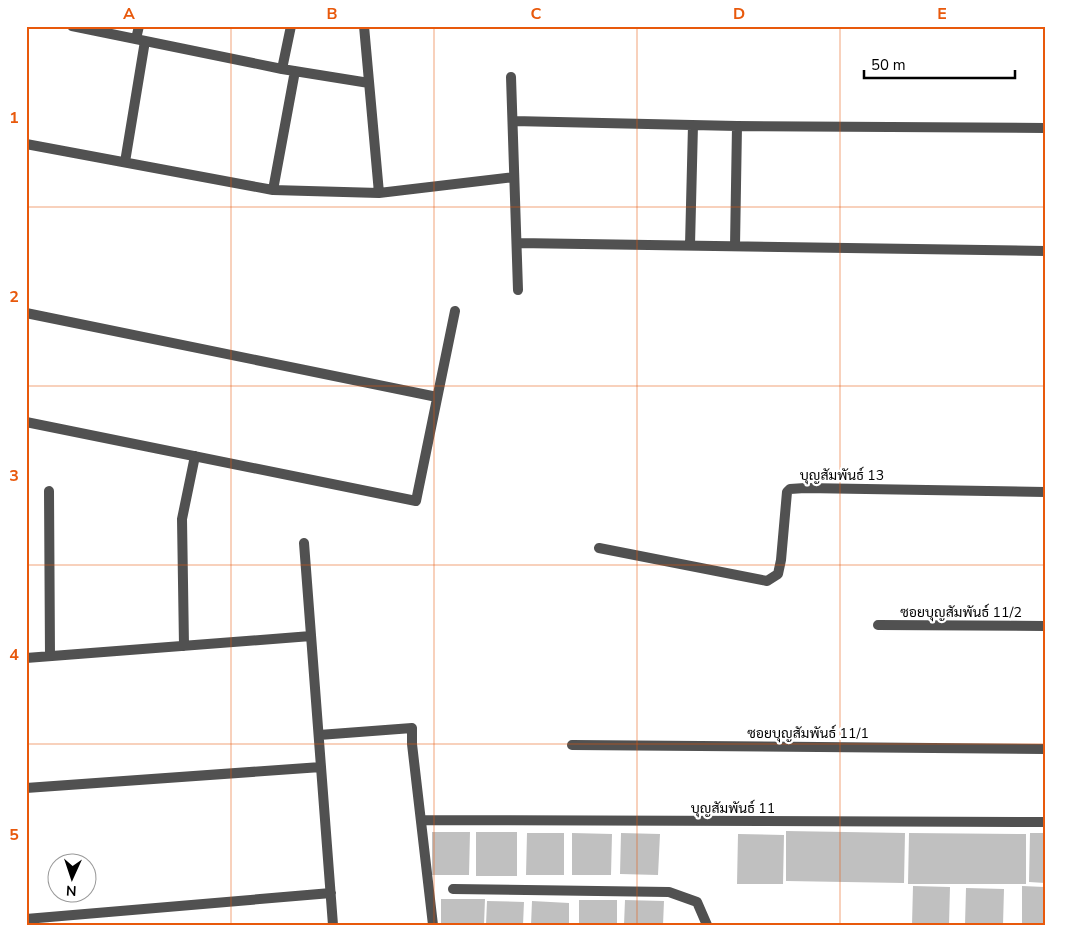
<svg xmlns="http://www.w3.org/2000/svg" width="1071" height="951" font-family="'Nunito Sans',Sarabun,sans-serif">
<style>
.building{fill:#c0c0c0}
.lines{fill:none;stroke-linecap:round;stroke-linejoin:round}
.minor{stroke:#515151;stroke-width:10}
.grid{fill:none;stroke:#e8590c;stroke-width:1;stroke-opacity:0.55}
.labels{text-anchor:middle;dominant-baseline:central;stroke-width:4.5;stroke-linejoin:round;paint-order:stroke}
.street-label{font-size:14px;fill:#000;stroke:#fff}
.neatline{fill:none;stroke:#e8590c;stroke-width:2}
.grid-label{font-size:16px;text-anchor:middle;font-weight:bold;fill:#e8590c}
</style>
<rect width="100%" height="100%" fill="#fff"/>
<!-- building -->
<path class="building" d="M786,831L905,833L904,883L786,881Z
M432,832H470L469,875H432Z
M476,832H517V876H476Z
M527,833H564V875H526Z
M572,833L612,834L611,875H572Z
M621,833L660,834L658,875L620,874Z
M909,833L1026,834V884H908Z
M1030,833H1045V883L1029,882Z
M738,834L784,835L783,884H737Z
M913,886L950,887L949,925H912Z
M1022,886L1045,887V925H1022Z
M966,888L1004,889L1003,925H965Z
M441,899H485L484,925H441Z
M579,900H617V925H579Z
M625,900L664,901L663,925H624Z
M487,901L524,902L523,925H486Z
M532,901L569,903V925H531Z"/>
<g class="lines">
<!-- minor -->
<path class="minor" d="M72,26L282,69L369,83
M364,26L379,193
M136,39L139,26
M282,69L291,26
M511,77L518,290
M513,121L737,126L1045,128
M26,144L273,190L379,193L514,177
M125,162L145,41
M273,190L295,71
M517,243L1045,251
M690,245L693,125
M735,246L737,126
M26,313L437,397
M26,422L416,501L455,311
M49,491L50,656
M304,543L333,925
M599,548L767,581L778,574L781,560L787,492L790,489L805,488L1045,492
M878,625L1045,626
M184,646L182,519L195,456
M26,658L311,636
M319,735L412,728V744L433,925
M572,745L1045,749
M26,788L321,767
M422,820L1045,822
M453,889L669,892L697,902L707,925
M26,919L331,893"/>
</g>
<!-- grid -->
<path class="grid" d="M231,26V925M434,26V925M637,26V925M840,26V925M26,207H1045M26,386H1045M26,565H1045M26,744H1045"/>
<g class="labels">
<!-- street labels -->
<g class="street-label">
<text x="842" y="475">บุญสัมพันธ์ 13</text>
<text x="961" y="612">ซอยบุญสัมพันธ์ 11/2</text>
<text x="808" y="733">ซอยบุญสัมพันธ์ 11/1</text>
<text x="733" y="808">บุญสัมพันธ์ 11</text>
</g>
</g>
<!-- border -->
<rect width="1071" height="951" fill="none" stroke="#ffffff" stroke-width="55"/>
<!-- north arrow -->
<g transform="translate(72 878) rotate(183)"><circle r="24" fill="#ffffff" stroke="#999999"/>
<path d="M0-4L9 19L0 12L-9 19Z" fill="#000000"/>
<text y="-8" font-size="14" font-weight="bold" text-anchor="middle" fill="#000000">N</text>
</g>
<!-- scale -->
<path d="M864 70v8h151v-8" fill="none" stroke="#000000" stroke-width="2.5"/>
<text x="871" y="70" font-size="15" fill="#000000" stroke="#ffffff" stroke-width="4" paint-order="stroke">50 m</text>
<rect x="28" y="28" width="1016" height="896" class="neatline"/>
<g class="grid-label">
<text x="129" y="19">A</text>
<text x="332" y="19">B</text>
<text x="536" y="19">C</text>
<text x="739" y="19">D</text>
<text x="942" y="19">E</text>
<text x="14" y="123">1</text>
<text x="14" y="302">2</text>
<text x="14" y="481">3</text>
<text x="14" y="660">4</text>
<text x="14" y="840">5</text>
</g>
</svg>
